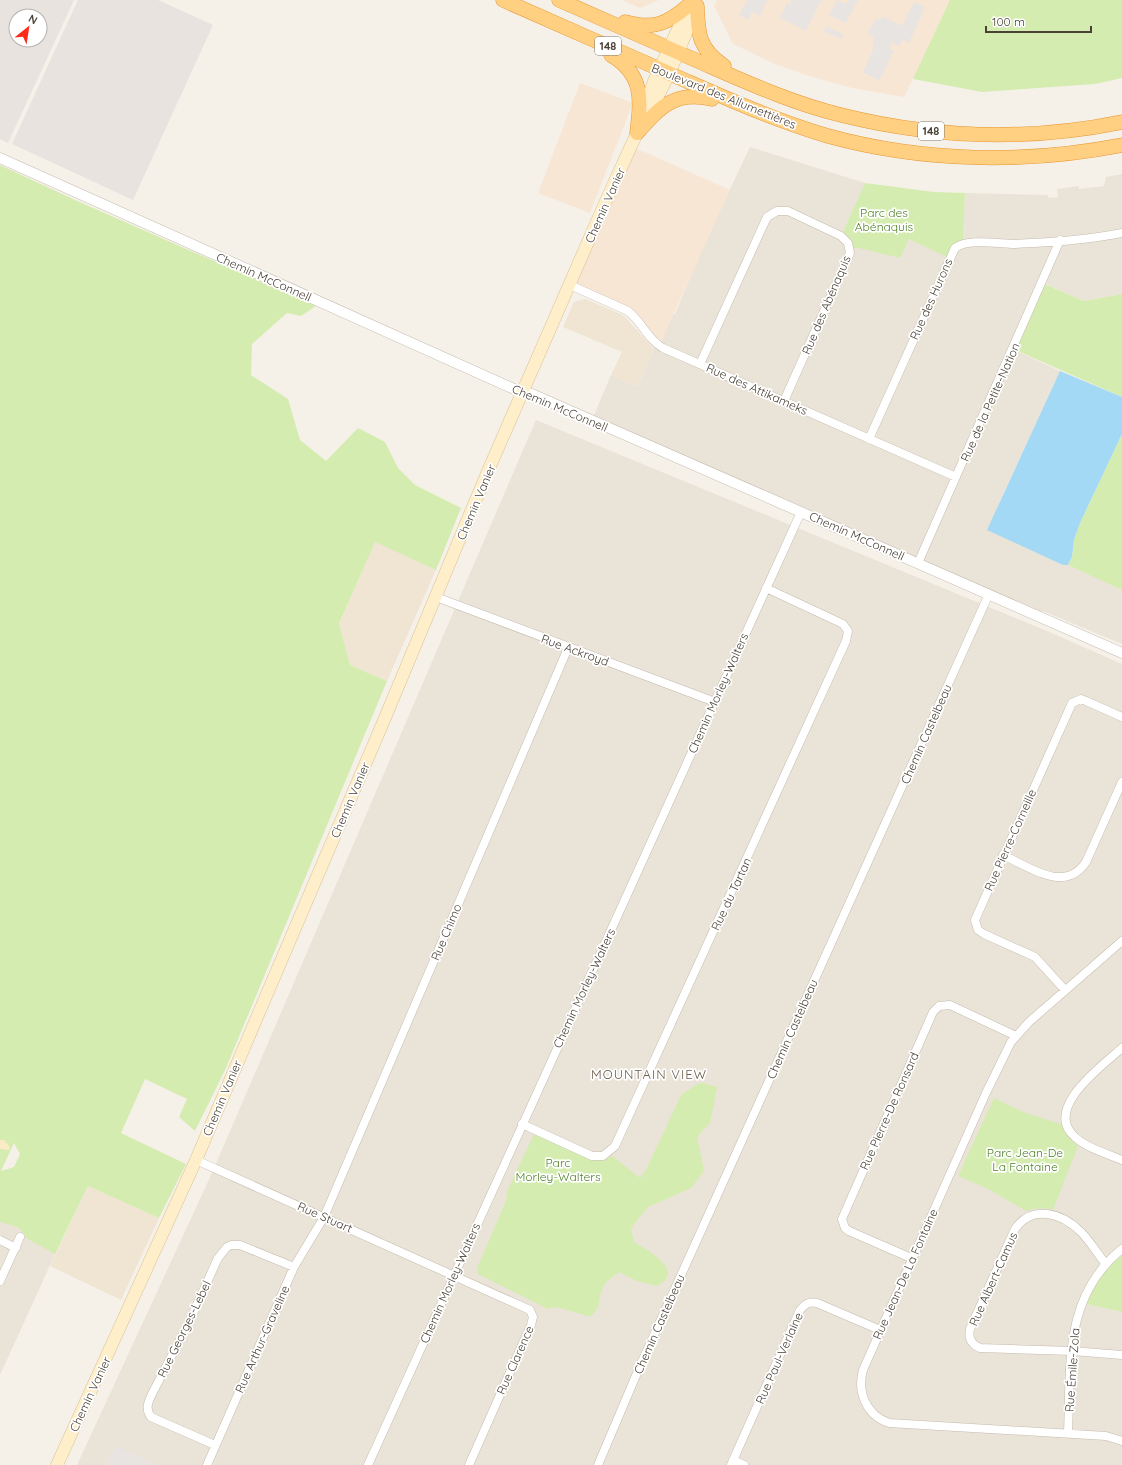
<svg xmlns="http://www.w3.org/2000/svg" width="1122" height="1465" font-family="Quicksand,sans-serif">
<style>
.residential{fill:#eae3d7}
.commercial{fill:#f8e6d4}
.industrial{fill:#e8e3de;fill-rule:evenodd}
.education{fill:#efe5d2}
.green{fill:#d5ecb0;fill-rule:evenodd}
.sand{fill:#fbebc4}
.parking{fill:#e7e4e1}
.water{fill:#a3d9f5}
.lines{fill:none;stroke-linecap:round;stroke-linejoin:round}
.minor-casing{stroke:#c5bbae;stroke-width:9}
.tertiary-casing{stroke:#c5bbae;stroke-width:11}
.secondary-casing{stroke:#d8c297;stroke-width:13}
.trunk-casing{stroke:#e79732;stroke-width:15}
.minor{stroke:#fff;stroke-width:8}
.tertiary{stroke:#fff;stroke-width:10}
.secondary{stroke:#ffeeca;stroke-width:12}
.trunk{stroke:#ffcf82;stroke-width:14}
.labels{text-anchor:middle;dominant-baseline:central;stroke-width:3.5;stroke-linejoin:round;paint-order:stroke}
.shield{fill:#fff;stroke:#807a73;stroke-width:1}
.shield-label{font-size:11px;font-weight:bold;fill:#4a4137}
.street-label{font-size:12px;fill:#4a4137;stroke:#fff}
.park-label{font-size:12px;fill:#4e8025;stroke:#fff}
.neighbourhood-label{font-size:13px;letter-spacing:1px;fill:#6d5e4d;stroke:#fff}
</style>
<rect width="100%" height="100%" fill="#f5f1e9"/>
<!-- residential -->
<path class="residential" d="M750,147L865,183L841,236L850,248H859L909,239L963,244L965,193L1047,195L1049,198L1058,197L1057,189L1079,186V189L1104,186L1106,177L1122,174V294L1084,301L1043,283L1013,349L1060,371L1000,501L1063,565H1068L1091,575L1122,590V644L1043,611L1040,617L592,420L611,375L638,387L656,344L659,346L673,314H675L705,242Z
M536,420L1047,631L1122,664V1249L1082,1303L1122,1312V1465H77L212,1173Z
M0,1211L62,1239L0,1375Z"/>
<!-- commercial -->
<path class="commercial" d="M622,0H659L640,8Z
M717,0H952L904,97L852,88L809,76L775,64L733,44L714,6Z
M580,83L633,103L590,213L538,193Z
M631,146L730,190L659,346L636,318L570,285Z"/>
<!-- industrial -->
<path class="industrial" d="M0,0H74L8,143L0,139ZM16,16H40V40H16Z
M78,0H158L213,25L133,200L12,144Z"/>
<!-- education -->
<path class="education" d="M585,299L623,315L654,349L638,387L611,375L622,352L563,327L574,302Z
M375,541L436,570L387,681L350,665L339,625Z
M88,1186L159,1218L121,1300L50,1266Z"/>
<!-- green -->
<path class="green" d="M950,0H1122V78L1095,84L982,92L913,79Z
M0,165L75,200L316,306L301,316L287,313L252,344L251,375L288,399L300,440L326,461L358,428L385,442L398,468L415,485L461,508L436,570L375,542L339,624L350,665L387,681L226,1068L195,1131L179,1117L187,1099L145,1079L121,1133L186,1164L159,1218L88,1186L55,1254L28,1239L18,1227L0,1222ZM14,1143L20,1154L14,1167L1,1171Z
M865,183L934,192L965,193L963,244L949,258L909,239L900,258L859,248H849L841,236Z
M1042,283L1084,301L1122,294V397L1013,349Z
M1122,434V590L1068,565L1072,557L1074,540L1080,523Z
M703,1083L717,1087L710,1123L697,1137L704,1171L691,1188L648,1207L631,1228L634,1242C647,1250 687,1271 657,1286L637,1281L619,1272L605,1283L600,1295L598,1308L591,1316H588L556,1307L548,1309L478,1274L477,1268L506,1201L507,1191L534,1134L590,1159L603,1161L612,1156L640,1178L647,1168L681,1095L697,1084Z
M994,1098L1023,1112L1064,1125L1070,1139L1078,1146L1053,1210C1044,1207 1035,1208 1026,1211L988,1189L958,1176Z
M1122,1249V1312L1082,1303L1087,1290Z"/>
<!-- sand -->
<path class="sand" d="M0,1140H4L10,1147L9,1150L0,1149Z"/>
<!-- parking -->
<path class="parking" d="M747,0H767L760,16L752,12L748,20L739,15Z
M792,0H821L806,31L780,18L787,3L790,4Z
M837,0L846,4L848,0H858L846,23L829,15Z
M914,2L925,7L909,43L902,40L899,46L892,42L889,48L894,51L879,81L863,72L873,50V36L868,33L875,19L880,20L882,16L902,26Z
M826,26L843,34L841,39L824,31Z
M116,1446L158,1465H107Z"/>
<!-- water -->
<path class="water" d="M1060,371L1122,397V434L1080,523L1074,540L1072,557L1068,565H1063L987,530Z"/>
<g class="lines">
<!-- minor casing -->
<g class="minor-casing">
<path id="minor" d="M570,285L628,311C642,322 648,340 663,348L956,477
M700,364L767,217L777,211H788L841,236L848,243L850,253L784,401
M869,439L955,248C968,238 999,244 1015,244C1050,242 1088,240 1122,233
M918,563L1060,240
M436,597L715,702
M1003,855C1029,867 1065,894 1086,862L1122,782
M1122,941L1029,1022L1011,1042L986,1093L863,1370C857,1392 866,1415 889,1423L1106,1436L1122,1441
M1065,990L1035,957L984,934L978,930L975,920L1072,703L1081,699L1086,701L1122,717
M1122,1048C1103,1065 1042,1109 1075,1137C1087,1148 1107,1154 1122,1160
M522,1124L592,1156H603L615,1146L846,641L848,631L843,624L766,588
M196,1160L530,1310L533,1317L531,1325L469,1465
M0,1240L16,1248
M911,1258L849,1231L845,1228L842,1219L933,1012L939,1006L950,1005L1016,1036
M1105,1263C1097,1253 1090,1241 1081,1232C1062,1213 1032,1204 1015,1229L970,1329C968,1338 971,1344 980,1348L1072,1351L1122,1355
M0,1281L20,1237
M1068,1433C1071,1365 1063,1296 1122,1249
M215,1445L151,1417C145,1409 148,1402 152,1394L190,1320L218,1258L227,1247L231,1245H240L294,1267
M733,1460L744,1465
M207,1465L294,1267L324,1217L568,648
M368,1465L801,512
M598,1465L640,1366L989,594
M731,1465L800,1310C805,1304 809,1301 817,1303L880,1330"/>
</g>
<!-- tertiary casing -->
<g class="tertiary-casing">
<path id="tertiary" d="M0,158L514,389L532,394L1122,653"/>
</g>
<!-- secondary casing -->
<g class="secondary-casing">
<path id="secondary" d="M642,115L654,81L689,5
M57,1465L196,1160L382,725L488,471L605,203L637,133L652,108L669,74L696,9"/>
</g>
<!-- trunk casing -->
<g class="trunk-casing">
<path id="trunk" d="M503,0C563,26 622,53 682,79C730,100 777,121 828,136C923,162 1025,164 1122,145
M559,0C606,21 653,41 700,62C746,82 792,103 841,115C933,138 1029,141 1122,122
M697,6C698,35 699,49 724,66
M625,22C654,30 667,24 689,5
M611,55C644,75 641,99 637,133
M637,133C660,107 675,90 712,99"/>
</g>
<!-- minor -->
<use href="#minor" class="minor"/>
<!-- tertiary -->
<use href="#tertiary" class="tertiary"/>
<!-- secondary -->
<use href="#secondary" class="secondary"/>
<!-- trunk -->
<use href="#trunk" class="trunk"/>
</g>
<g class="labels">
<!-- shield labels -->
<g class="shield">
<rect x="595" y="37" width="26" height="18" rx="3"/>
<rect x="918" y="122" width="26" height="18" rx="3"/>
</g>
<g class="shield-label">
<text x="608" y="46">148</text>
<text x="931" y="131">148</text>
</g>
<!-- street labels -->
<g class="street-label">
<text transform="translate(724 96) rotate(22)">Boulevard des Allumettières</text>
<text transform="translate(605 205) rotate(-66)">Chemin Vanier</text>
<text transform="translate(264 277) rotate(24)">Chemin McConnell</text>
<text transform="translate(931 299) rotate(-66)">Rue des Hurons</text>
<text transform="translate(826 305) rotate(-67)">Rue des Abénaquis</text>
<text transform="translate(757 389) rotate(24)">Rue des Attikameks</text>
<text transform="translate(990 402) rotate(-66)">Rue de la Petite-Nation</text>
<text transform="translate(560 408) rotate(23)">Chemin McConnell</text>
<text transform="translate(476 502) rotate(-67)">Chemin Vanier</text>
<text transform="translate(857 536) rotate(24)">Chemin McConnell</text>
<text transform="translate(575 650) rotate(20)">Rue Ackroyd</text>
<text transform="translate(718 693) rotate(-66)">Chemin Morley-Walters</text>
<text transform="translate(926 734) rotate(-66)">Chemin Castelbeau</text>
<text transform="translate(350 800) rotate(-67)">Chemin Vanier</text>
<text transform="translate(1010 840) rotate(-66)">Rue Pierre-Corneille</text>
<text transform="translate(731 894) rotate(-65)">Rue du Tartan</text>
<text transform="translate(446 932) rotate(-67)">Rue Chimo</text>
<text transform="translate(584 988) rotate(-65)">Chemin Morley-Walters</text>
<text transform="translate(792 1029) rotate(-66)">Chemin Castelbeau</text>
<text transform="translate(222 1098) rotate(-67)">Chemin Vanier</text>
<text transform="translate(889 1111) rotate(-66)">Rue Pierre-De Ronsard</text>
<text transform="translate(325 1217) rotate(24)">Rue Stuart</text>
<text transform="translate(905 1274) rotate(-66)">Rue Jean-De La Fontaine</text>
<text transform="translate(993 1279) rotate(-66)">Rue Albert-Camus</text>
<text transform="translate(450 1283) rotate(-66)">Chemin Morley-Walters</text>
<text transform="translate(659 1324) rotate(-66)">Chemin Castelbeau</text>
<text transform="translate(184 1329) rotate(-64)">Rue Georges-Lebel</text>
<text transform="translate(262 1339) rotate(-66)">Rue Arthur-Graveline</text>
<text transform="translate(779 1358) rotate(-66)">Rue Paul-Verlaine</text>
<text transform="translate(515 1360) rotate(-66)">Rue Clarence</text>
<text transform="translate(1072 1370) rotate(-86)">Rue Émile-Zola</text>
<text transform="translate(90 1394) rotate(-65)">Chemin Vanier</text>
</g>
<!-- park labels -->
<g class="park-label">
<text x="884" y="212">Parc des<tspan x="884" dy="14">Abénaquis</tspan></text>
<text x="1025" y="1152">Parc Jean-De<tspan x="1025" dy="14">La Fontaine</tspan></text>
<text x="558" y="1162">Parc<tspan x="558" dy="14">Morley-Walters</tspan></text>
</g>
<!-- neighbourhood labels -->
<g class="neighbourhood-label">
<text x="649" y="1074">MOUNTAIN VIEW</text>
</g>
</g>
<!-- north arrow -->
<g transform="translate(28 28) rotate(30)"><circle r="19" fill="#ffffff" stroke="#b7b3af"/>
<path d="M0-3L7 15L0 10L-7 15Z" fill="#ff2917"/>
<text y="-6" font-size="11" font-weight="bold" text-anchor="middle" fill="#4a4137">N</text>
</g>
<!-- scale -->
<path d="M986 26v6h105v-6" fill="none" stroke="#4a4137" stroke-width="2"/>
<text x="992" y="26" font-size="12" fill="#4a4137" stroke="#ffffff" stroke-width="3" paint-order="stroke">100 m</text>
</svg>
